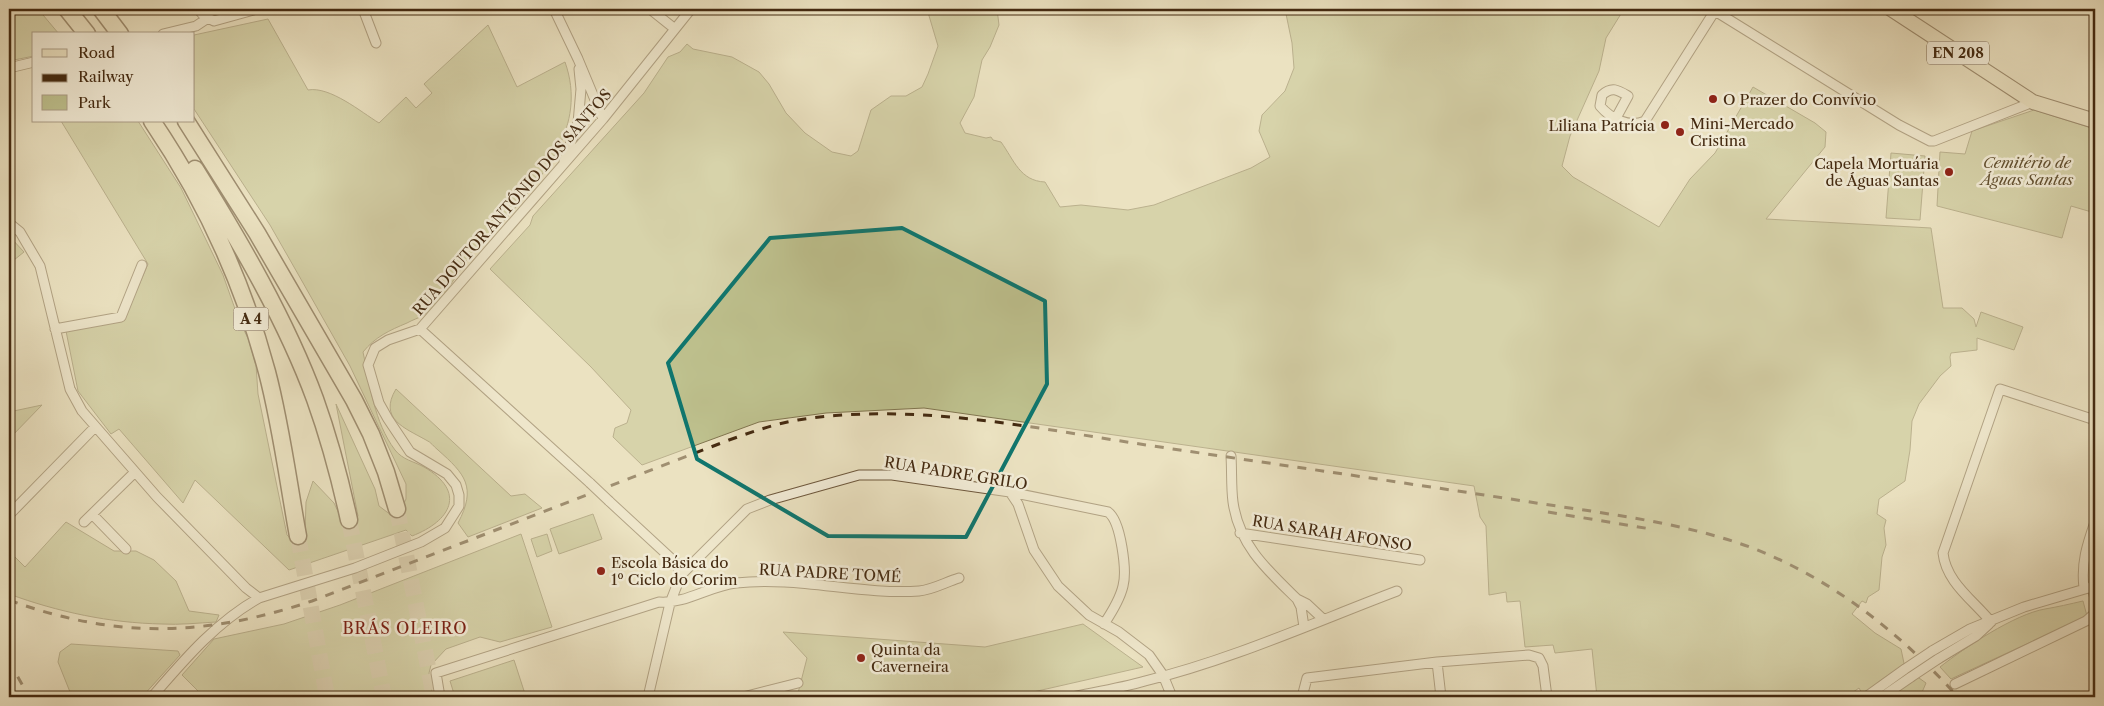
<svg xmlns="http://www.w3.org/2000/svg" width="2104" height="706" font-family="'Libre Caslon Text',serif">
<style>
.green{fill:#bec18e;stroke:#817650}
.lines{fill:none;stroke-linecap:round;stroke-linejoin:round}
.highway-tunnel{stroke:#cabd9e;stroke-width:16;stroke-dasharray:16 8;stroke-linecap:butt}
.street-casing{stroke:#6e583d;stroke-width:11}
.primary-casing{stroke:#442a11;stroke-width:16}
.highway-casing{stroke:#442a11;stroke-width:19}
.street{stroke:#f2ecd7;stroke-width:9}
.primary{stroke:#ebe2c1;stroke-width:14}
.highway{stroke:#ebe2c1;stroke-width:16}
.rail{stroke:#442a11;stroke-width:3;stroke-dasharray:9 9;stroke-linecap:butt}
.street-bridge-casing{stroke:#6e583d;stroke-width:11;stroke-linecap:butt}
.street-bridge{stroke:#f2ecd7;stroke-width:9}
.marked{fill:none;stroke:#0f766e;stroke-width:4;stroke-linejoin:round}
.poi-dot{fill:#8f2418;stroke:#f2ecd7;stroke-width:2}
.labels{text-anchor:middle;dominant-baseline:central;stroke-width:5;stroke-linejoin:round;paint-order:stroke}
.shield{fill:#f2ecd7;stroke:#78644c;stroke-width:1}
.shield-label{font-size:14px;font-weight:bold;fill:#442a11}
.poi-label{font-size:15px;fill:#442a11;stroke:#f2ecd7;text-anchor:start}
.park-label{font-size:15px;font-style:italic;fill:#625030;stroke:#f2ecd7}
.street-label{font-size:15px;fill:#442a11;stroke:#f2ecd7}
.neighbourhood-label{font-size:16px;letter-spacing:1px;fill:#7a1f14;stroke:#f2ecd7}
</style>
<rect width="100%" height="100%" fill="#ebe2c1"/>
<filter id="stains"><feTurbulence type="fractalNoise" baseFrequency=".004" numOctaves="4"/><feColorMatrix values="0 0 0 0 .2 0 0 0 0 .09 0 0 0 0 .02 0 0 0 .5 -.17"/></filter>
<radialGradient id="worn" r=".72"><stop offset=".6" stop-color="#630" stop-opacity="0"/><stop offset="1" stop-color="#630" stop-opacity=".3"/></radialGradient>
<!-- green -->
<path class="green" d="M9,9H38L59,34H34V56L9,61Z
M927,9H997L999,25L990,47L982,60L974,97L960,123L965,133L986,138L991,137L993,140L1001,142C1014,160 1020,181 1045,182L1060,207L1081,205L1128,210L1154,205L1251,168L1270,157L1259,131L1262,115L1285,91L1294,68L1292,43L1285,9H1624L1606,38L1599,71L1570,136L1562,166L1573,177L1659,227L1690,179L1715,153L1753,87L1815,123L1826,132L1825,147L1766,219L1931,228L1943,308H1962L1974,319L1976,327L1981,312L2023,327L2014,350L1977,338V350L1951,353L1950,357L1951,366L1940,376L1919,404L1912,421L1910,450L1905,481L1879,499L1877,514L1886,520L1884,528L1886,545L1882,557L1879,590L1868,597L1866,603L1862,601L1852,614L1875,633L1901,649L1905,668L1926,683L1920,697H1864L1859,688L1846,697H1597L1592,649L1555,653L1553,645L1525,647L1520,601L1507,602L1506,592L1489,595L1486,526L1480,517L1474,486L924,408L826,413L759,422L642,465L613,437L615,428L627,423L631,410L591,367L490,269L530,225L533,216L644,93L668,57L680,52L687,44L693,49L732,57L759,72L769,84L786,113L805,133L832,152L851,156L858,151L871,110L891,96H906L922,87L928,74L938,46Z
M268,19L308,90C330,86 361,112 379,123L406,97L416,108L432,93L424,84L488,25L517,87L565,62C588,127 543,176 503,222C493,234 480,244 471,255C455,275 445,299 424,315C419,318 412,320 407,323C390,330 375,337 363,352C370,385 374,422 395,450C403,460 413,461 424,467C467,492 451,521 412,536L406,530L289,570L195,480L183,503L119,429L111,434L78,391L66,331L124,320L148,264L61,121H138L181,188L223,275L240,323L248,338L256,365L258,394L287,535L295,542L305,533L306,502L313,481L334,503L343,522L355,520L358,516L336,404L375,489L379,506L391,515L399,513L406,499V484L350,366L298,274L270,225L194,109V35Z
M2034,110L2095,129V213L2071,206L2062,238L1937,206L1940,152L1965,154L1972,131Z
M1891,153L1925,156L1920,220L1886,218Z
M11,238L24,252L9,264V239Z
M396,389L511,496L525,494L542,508L468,537L458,523C477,487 465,474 438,450C434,447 431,442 426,440C405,428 378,419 396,389Z
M42,405L9,439V412Z
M593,514L602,539L559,554L550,529Z
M66,522L114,551H136L154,560L176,581L189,611L219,615L216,622C198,623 180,625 162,624C110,623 58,612 9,594V551L25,567Z
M521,534L552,627L500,642L480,637L446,649L431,665L429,673L433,697H204L182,675L214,639L284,624L340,605Z
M547,534L552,551L537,557L531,539Z
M2083,601L2087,616L1951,679L1940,667C1964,648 2015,614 2045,609C2057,607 2070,604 2083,601Z
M1083,624L1143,667L1011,697H797L807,658L783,632L985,647Z
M71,644L178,651L180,655L142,697H72L58,662L60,652Z
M514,660L526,697H455L450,681Z"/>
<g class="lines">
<!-- highway-tunnel -->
<path class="highway-tunnel" d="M397,509L434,697
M349,520L384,697
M298,536L327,697"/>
<!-- street casing -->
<g class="street-casing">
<path id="street" d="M198,9L204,16L214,21L257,9
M363,9L376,43
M554,9L578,59L603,119
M650,9L675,29
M1715,11L1899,125L1930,141H1934L2033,102
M163,34L196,26L208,18
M9,68L34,62
M1616,118L1628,96C1618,90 1612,86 1602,95L1600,106C1611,119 1629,128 1645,121L1716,9
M564,161L578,123L581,89L579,69
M9,223L20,232L40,266L70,389L82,411L157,497L246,588L259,598
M55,329L121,317L142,265
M420,329L590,483
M1231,456C1232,472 1231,487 1233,502C1239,545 1267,570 1297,599
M1010,492L1018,504L1034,550L1058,586L1089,615L1119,632L1149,655L1163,675L1172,697
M609,501L675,562L681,575L670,603L648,697
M92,514L126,549
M9,515L95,427
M84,522L135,472
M1240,533L1420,560
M681,575L747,509L770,500L859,475H892L1010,492L1108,512C1121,521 1127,571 1123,586C1120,599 1112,612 1104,624
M2092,586L2095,599
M2084,588C2081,563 2087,545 2095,522
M1991,622C1973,600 1946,582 1943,553L2000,389L2095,420
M1304,627L1301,607L1297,599L1307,604L1323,619
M1932,651L1970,629L2024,607L2095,586
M1938,659L1976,636L1989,624
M1437,662L1441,697
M1955,684L2086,621L2095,613
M152,697C184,660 216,622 259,598L355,568L421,542L445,528L459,506V495L456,485L447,474L410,452L388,419L379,403L368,365L375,348L388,340L420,329L603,119L691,9
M440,697L436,673L659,602C686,604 709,586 736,583C796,576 860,595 919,591C932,590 946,582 959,578
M743,697L798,683
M1071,697C1095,692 1121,688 1145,681C1231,660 1315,622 1397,591
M1302,697L1307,678L1437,662L1529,655L1539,658L1543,666L1547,697
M1866,697L1905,669
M1882,697L1911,677"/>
</g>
<!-- primary casing -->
<g class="primary-casing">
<path id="primary" d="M1891,9L2033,102L2095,121"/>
</g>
<!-- highway casing -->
<g class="highway-casing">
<path id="highway" d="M67,9L87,34
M101,9L120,34
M152,121C204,198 243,282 267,372C281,425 288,481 298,536
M186,121L257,233L354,400L371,434L386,472L397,509
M195,169C239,240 286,320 315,399C329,438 340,479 349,520"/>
</g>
<!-- street -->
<use href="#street" class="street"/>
<!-- primary -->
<use href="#primary" class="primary"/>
<!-- highway -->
<use href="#highway" class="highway"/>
<!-- rail -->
<path class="rail" d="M1548,512L1651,529
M9,600C115,639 205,637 312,601L729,440C752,432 774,424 798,420C911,402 1028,427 1140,444C1232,458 1325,471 1417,485C1473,493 1528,502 1584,510C1642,519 1700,528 1755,549C1835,581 1901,634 1958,697
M9,661L29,697"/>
<!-- street-bridge casing -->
<g class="street-bridge-casing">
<path id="street-bridge" d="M590,483L609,501
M1905,669L1932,651
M1911,677L1938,659"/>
</g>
<!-- street-bridge -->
<use href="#street-bridge" class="street-bridge"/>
</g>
<!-- marked area -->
<path d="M0 0H2104V706H0ZM902,228L1045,301L1047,384L966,537L828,536L697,459L668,363L770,238Z" fill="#ebe2c1" fill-opacity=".55" fill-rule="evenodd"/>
<path class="marked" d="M902,228L1045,301L1047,384L966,537L828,536L697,459L668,363L770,238Z"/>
<!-- markers -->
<g class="poi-dot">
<circle cx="1713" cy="99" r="5"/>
<circle cx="1665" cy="125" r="5"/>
<circle cx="1680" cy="132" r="5"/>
<circle cx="1949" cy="172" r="5"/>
<circle cx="601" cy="571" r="5"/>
<circle cx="861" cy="658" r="5"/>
</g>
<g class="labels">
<!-- shield labels -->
<g class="shield">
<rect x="1927" y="41.5" width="62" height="23" rx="4"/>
<rect x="233.5" y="307.5" width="35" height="23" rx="4"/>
</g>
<g class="shield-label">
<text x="1958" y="53">EN 208</text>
<text x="251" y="319">A 4</text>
</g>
<!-- poi labels -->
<g class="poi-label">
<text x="1723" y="99">O Prazer do Convívio</text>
<text x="1690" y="123">Mini-Mercado<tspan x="1690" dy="17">Cristina</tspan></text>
<text x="1655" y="125" text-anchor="end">Liliana Patrícia</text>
<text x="1939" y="163" text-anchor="end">Capela Mortuária<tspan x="1939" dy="17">de Águas Santas</tspan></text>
<text x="611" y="562">Escola Básica do<tspan x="611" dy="17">1º Ciclo do Corim</tspan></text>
<text x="871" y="649">Quinta da<tspan x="871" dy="17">Caverneira</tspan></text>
</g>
<!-- park labels -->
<g class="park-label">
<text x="2027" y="162">Cemitério de<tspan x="2027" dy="17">Águas Santas</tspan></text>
</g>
<!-- street labels -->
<g class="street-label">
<text transform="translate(512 202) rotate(-49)">RUA DOUTOR ANTÓNIO DOS SANTOS</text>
<text transform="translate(956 473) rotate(9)">RUA PADRE GRILO</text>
<text transform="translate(1332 533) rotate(9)">RUA SARAH AFONSO</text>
<text transform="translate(830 573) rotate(3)">RUA PADRE TOMÉ</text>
</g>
<!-- neighbourhood labels -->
<g class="neighbourhood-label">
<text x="405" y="628">BRÁS OLEIRO</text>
</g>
</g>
<!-- margin -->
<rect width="2104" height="706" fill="none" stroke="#ebe2c1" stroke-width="30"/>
<rect x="10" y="10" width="2084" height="686" fill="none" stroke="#442a11" stroke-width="2.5"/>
<rect x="15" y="15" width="2074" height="676" fill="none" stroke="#442a11"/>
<!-- legend -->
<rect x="32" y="32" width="162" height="90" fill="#f2ecd7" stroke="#ac9e88"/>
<rect x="42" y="49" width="25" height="8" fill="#ebe2c1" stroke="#ac9e88"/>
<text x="78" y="58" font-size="15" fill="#442a11">Road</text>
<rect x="42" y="74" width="25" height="8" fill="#442a11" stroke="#ac9e88"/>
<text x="78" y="82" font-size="15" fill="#442a11">Railway</text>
<rect x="42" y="95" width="25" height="15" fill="#bec18e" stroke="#ac9e88"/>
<text x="78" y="108" font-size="15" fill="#442a11">Park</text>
<rect width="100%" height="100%" filter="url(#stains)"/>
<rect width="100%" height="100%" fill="url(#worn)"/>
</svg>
